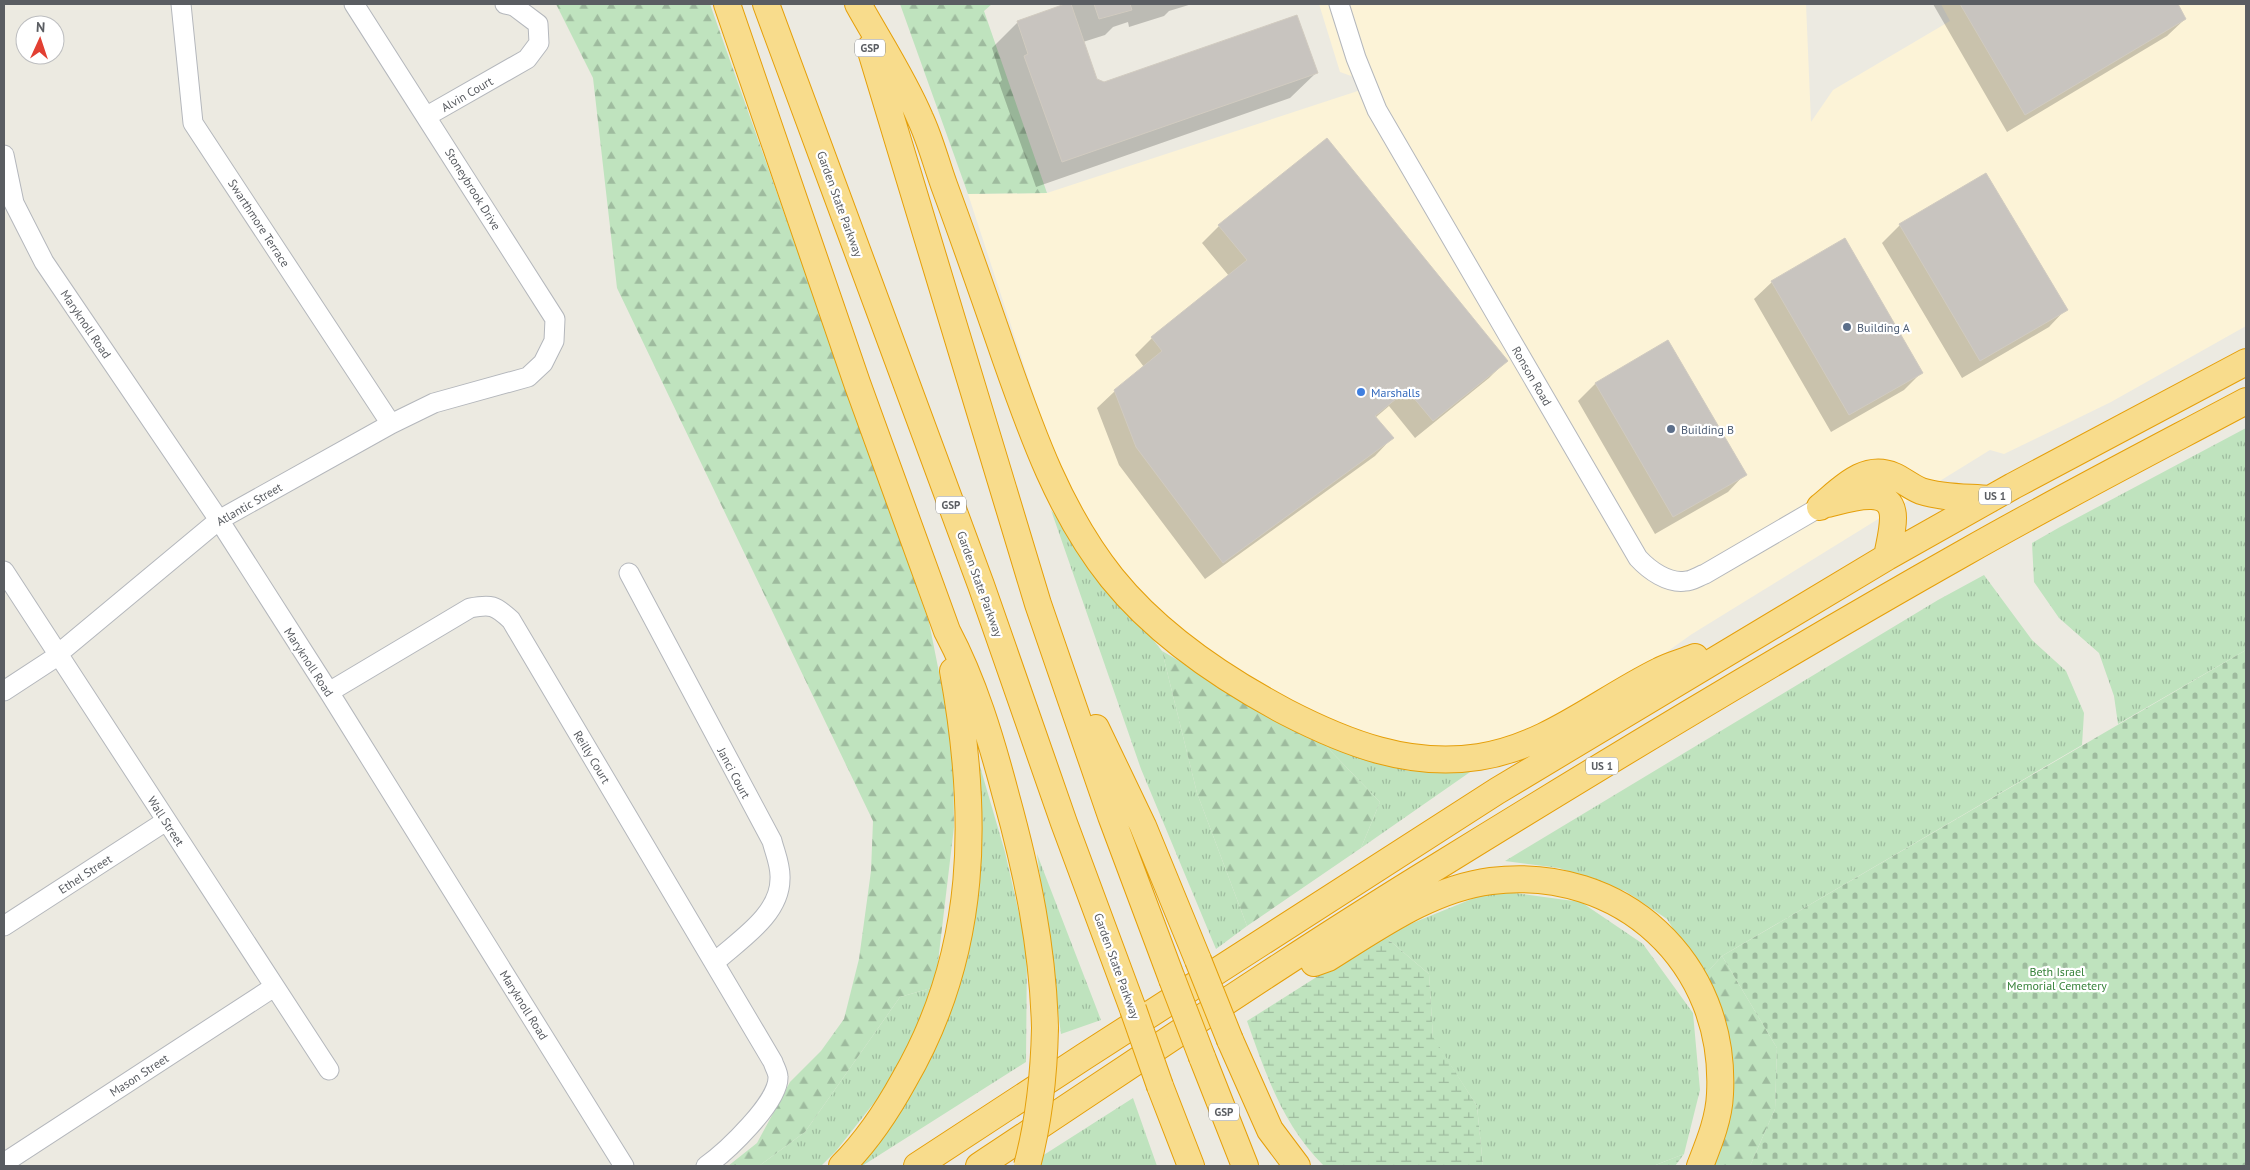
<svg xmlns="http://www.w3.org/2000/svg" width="2250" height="1170" font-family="'PT Sans',sans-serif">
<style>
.commercial{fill:#fcf3d7}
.grass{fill:url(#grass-tufts)}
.forest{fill:url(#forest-firs)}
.wetland{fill:url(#wetland-marsh)}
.cemetery{fill:url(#cemetery-stones)}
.shadow{fill:#0003}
.building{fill:#c8c4bf;stroke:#d1cbc0}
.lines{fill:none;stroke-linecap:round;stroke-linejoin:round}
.minor-casing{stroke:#b4b7bc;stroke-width:21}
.highway-casing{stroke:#e59f09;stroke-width:28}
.minor{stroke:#fff;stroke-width:19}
.highway{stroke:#f8dc8c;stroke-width:26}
.highway-bridge-casing{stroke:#e59f09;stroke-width:28;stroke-linecap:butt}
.highway-bridge{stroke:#f8dc8c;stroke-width:26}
.service-dot{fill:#5c6f8a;stroke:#fff;stroke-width:2}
.shop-dot{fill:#3f7fe0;stroke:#fff;stroke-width:2}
.labels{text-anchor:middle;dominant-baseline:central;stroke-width:4.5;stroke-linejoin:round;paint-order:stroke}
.shield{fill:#fff;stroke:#8c8e91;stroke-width:1}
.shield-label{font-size:11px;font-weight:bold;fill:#5a5d62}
.street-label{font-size:12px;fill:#5a5d62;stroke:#fff}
.service-label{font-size:12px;fill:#4e5e75;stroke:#fff;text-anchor:start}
.shop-label{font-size:12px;fill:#366cbe;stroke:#fff;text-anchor:start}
.park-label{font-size:12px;fill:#38833b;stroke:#fff}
</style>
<defs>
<pattern id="grass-tufts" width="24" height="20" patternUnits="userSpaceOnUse" patternTransform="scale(1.25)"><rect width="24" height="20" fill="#bfe3be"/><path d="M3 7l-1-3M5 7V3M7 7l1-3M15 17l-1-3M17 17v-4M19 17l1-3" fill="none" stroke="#9ebb9e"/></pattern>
<pattern id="forest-firs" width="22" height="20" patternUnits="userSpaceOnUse" patternTransform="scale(1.25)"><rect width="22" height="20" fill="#bfe3be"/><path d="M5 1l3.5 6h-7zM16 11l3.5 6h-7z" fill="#9ebb9e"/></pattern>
<pattern id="wetland-marsh" width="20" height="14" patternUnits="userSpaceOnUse" patternTransform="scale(1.25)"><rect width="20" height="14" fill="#bfe3be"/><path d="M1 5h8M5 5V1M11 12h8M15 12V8" fill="none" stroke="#9ebb9e"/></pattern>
<pattern id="cemetery-stones" width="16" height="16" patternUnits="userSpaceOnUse" patternTransform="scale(1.25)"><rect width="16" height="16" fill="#bfe3be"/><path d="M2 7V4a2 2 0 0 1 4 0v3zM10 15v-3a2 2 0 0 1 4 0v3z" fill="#9ebb9e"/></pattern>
</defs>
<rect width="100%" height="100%" fill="#eceae1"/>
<!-- commercial -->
<path class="commercial" d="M1319,4H1806L1811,122L1833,90L1950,21L1941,4H2246V326L2111,402L2004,454L1990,450L1692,634L1609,693L1517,739L1433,748L1377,744L1302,708L1234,668L1169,624L1118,568L1058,469L968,194L1047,193L1376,85L1340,72Z"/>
<!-- grass -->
<path class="grass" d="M2246,428V650L2118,724L2114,696L2099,653L2059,618L2034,582L2032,543L2060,527Z
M1051,510L1162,651L1197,793L1247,926L1216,949L1141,769Z
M1984,575L2032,640L2066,671L2084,713L2082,745L1722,956L1703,977L1667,919L1625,891L1559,868L1505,861L1938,600Z
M1323,743L1409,771L1473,770L1361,848L1380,802Z
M979,763L1005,852L1027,949L1026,1062L862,1166H852L962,965Z
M1037,854L1101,1020L1061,1034Z
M1494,890L1581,902L1643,944L1693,1013L1700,1090L1684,1154L1653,1166H1483L1477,1106L1433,1038L1429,974L1383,935Z
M935,987L896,1075L836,1151L821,1166H759L805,1132L900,997Z
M1133,1098L1157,1166H1037L1039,1158Z"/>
<!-- forest -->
<path class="forest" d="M556,4H710L929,622L953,743L954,827L935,987L900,997L805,1132L759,1166H728L757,1143L790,1082L821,1051L844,1019L859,959L871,871L873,821L617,288L593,78Z
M900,4H992L984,11L1047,193L968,194Z
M1162,651L1323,743L1380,802L1361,848L1247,926L1197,793Z
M1722,956L1777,1048L1775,1109L1750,1166H1709L1730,1116L1703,977Z"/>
<!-- wetland -->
<path class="wetland" d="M1383,935L1429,974L1433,1037L1477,1106L1483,1166H1324C1283,1125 1266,1075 1247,1021Z
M1684,1154L1675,1166H1653Z"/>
<!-- cemetery -->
<path class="cemetery" d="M2246,650V1166H1750L1775,1109L1777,1048L1722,956Z"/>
<!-- shadow -->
<path class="shadow" d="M1061,4H1192L1169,11L1164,16L1129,27L1128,22L1113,27L1105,35L1083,42L1096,80L1104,84L1316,73L1290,98L1036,187L999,83L1002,80L992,48L1018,22L1062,6Z
M1933,4H2176L2185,19L2167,36L2007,132Z
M1986,175L2066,309L2049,327L1962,378L1882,243L1900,225Z
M1219,226L1506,361L1489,378L1415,438L1389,406L1375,418L1392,438L1375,456L1205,579L1119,465L1097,408L1115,391L1144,367L1135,355L1152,338L1229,276L1202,243Z
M1772,282L1922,372L1904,390L1831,432L1754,299Z
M1668,342L1745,474L1728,492L1655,534L1578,401L1595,384Z"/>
<!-- building -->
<path class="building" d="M1065,4H1071L1097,79L1104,82L1297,15L1318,73L1062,162L1024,56L1028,54L1017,21Z
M1094,4H1132H1130L1132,10L1099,19Z
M1960,4H2178L2186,19L2025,115Z
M1327,138L1508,361L1433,421L1407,390L1375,416L1394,438L1223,563L1136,447L1114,390L1162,351L1151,337L1247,260L1218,225Z
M1986,173L2068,310L1980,361L1899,224Z
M1845,238L1923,373L1849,415L1771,281Z
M1668,340L1747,475L1673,517L1595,383Z"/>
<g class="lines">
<!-- minor casing -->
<g class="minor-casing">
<path id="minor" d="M181,4L193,123L391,424
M1339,4L1356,58L1377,110L1638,558C1649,570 1668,584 1686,581C1692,581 1699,576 1705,574L1820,507
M427,116L527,59L539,43L538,24L514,6L505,4
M4,155L14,203L44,262L219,520L329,692L624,1166
M4,571L329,1070
M629,573L772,841C775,853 781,866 780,879C780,915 739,940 715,962
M4,691L59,655L64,649L219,520L391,424L434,403L528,377L543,363L554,341L555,319L354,4
M329,692L470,608C491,604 495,605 511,620L773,1062C774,1066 778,1072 778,1077C779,1102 726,1152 706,1166
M4,926L166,821
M4,1163L274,987"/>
</g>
<!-- highway casing -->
<g class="highway-casing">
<path id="highway" d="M727,4L857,383L947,631C974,682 991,739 1006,796C1027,872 1043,948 1045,1028
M766,4L981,585L1064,823L1133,1009
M858,4C878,40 904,80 920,118C930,139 936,163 944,185C965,242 985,299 1005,357C1032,434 1060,513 1112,578C1158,635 1222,678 1286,712C1346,743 1410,768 1479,757C1548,746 1598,701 1659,671C1670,665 1683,662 1695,657
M870,48L1038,604L1111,816L1172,979
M1828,504C1848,499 1893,483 1893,518C1893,531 1889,545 1887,557
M1820,507C1841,490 1864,463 1894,476C1903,480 1911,487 1921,491C1942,498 1968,497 1990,499
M1096,728L1143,826L1198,960
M1314,963L1328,958C1378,927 1430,889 1491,881C1621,865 1727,962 1720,1094C1719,1119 1709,1143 1700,1166
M1230,1040L1270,1130L1297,1166
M1202,1057L1245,1166
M1160,1086L1191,1166
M842,1166C867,1141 887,1111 904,1080C979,951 979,814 953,671
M917,1166L1085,1056L1497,791L1887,557L2013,486L2246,362
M979,1166C1132,1065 1283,961 1440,865C1613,758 1787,653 1964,553C2057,500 2152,451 2246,401"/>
</g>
<!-- minor -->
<use href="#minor" class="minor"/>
<!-- highway -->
<use href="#highway" class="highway"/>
<!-- highway-bridge casing -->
<g class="highway-bridge-casing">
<path id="highway-bridge" d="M1198,960L1230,1040
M1172,979L1202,1057
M1133,1009L1160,1086
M1027,1166C1039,1121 1044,1075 1045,1028"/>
</g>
<!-- highway-bridge -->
<use href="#highway-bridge" class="highway-bridge"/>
</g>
<!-- markers -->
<g class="service-dot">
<circle cx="1847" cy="327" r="5"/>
<circle cx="1671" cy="429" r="5"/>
</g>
<circle class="shop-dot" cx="1361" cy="392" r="5"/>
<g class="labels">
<!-- shield labels -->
<g class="shield">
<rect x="855" y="39.5" width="30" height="17" rx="4"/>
<rect x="1979" y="487.5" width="32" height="17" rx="4"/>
<rect x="936" y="496.5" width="30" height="17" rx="4"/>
<rect x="1586" y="757.5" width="32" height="17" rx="4"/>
<rect x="1209" y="1103.5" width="30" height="17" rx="4"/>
</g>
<g class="shield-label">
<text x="870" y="48">GSP</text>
<text x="1995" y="496">US 1</text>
<text x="951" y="505">GSP</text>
<text x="1602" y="766">US 1</text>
<text x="1224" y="1112">GSP</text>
</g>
<!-- street labels -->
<g class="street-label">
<text transform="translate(467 94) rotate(-30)">Alvin Court</text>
<text transform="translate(473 189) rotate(58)">Stoneybrook Drive</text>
<text transform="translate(840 204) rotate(70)">Garden State Parkway</text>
<text transform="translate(259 223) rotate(57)">Swarthmore Terrace</text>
<text transform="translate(86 324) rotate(56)">Maryknoll Road</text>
<text transform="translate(1532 376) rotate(60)">Ronson Road</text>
<text transform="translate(249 504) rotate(-30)">Atlantic Street</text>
<text transform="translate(980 584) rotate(70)">Garden State Parkway</text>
<text transform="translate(309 662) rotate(57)">Maryknoll Road</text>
<text transform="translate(592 757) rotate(59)">Reilly Court</text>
<text transform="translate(734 773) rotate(62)">Janci Court</text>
<text transform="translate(166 821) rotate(57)">Wall Street</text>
<text transform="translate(85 874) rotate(-33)">Ethel Street</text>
<text transform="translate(1117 966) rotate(70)">Garden State Parkway</text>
<text transform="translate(524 1005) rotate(58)">Maryknoll Road</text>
<text transform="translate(139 1075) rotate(-33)">Mason Street</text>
</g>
<!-- service labels -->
<g class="service-label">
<text x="1857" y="327">Building A</text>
<text x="1681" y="429">Building B</text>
</g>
<!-- shop labels -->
<g class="shop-label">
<text x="1371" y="392">Marshalls</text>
</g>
<!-- park labels -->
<g class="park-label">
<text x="2057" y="971">Beth Israel<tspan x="2057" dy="14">Memorial Cemetery</tspan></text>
</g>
</g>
<!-- border -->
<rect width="2250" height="1170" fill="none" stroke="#5a5d62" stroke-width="10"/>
<!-- north arrow -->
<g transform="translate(40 40) rotate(3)"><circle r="24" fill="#ffffff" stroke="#bdbec0"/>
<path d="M0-4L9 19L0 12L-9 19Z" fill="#e23f32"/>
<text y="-8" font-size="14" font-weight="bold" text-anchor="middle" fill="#5a5d62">N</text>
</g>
</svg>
